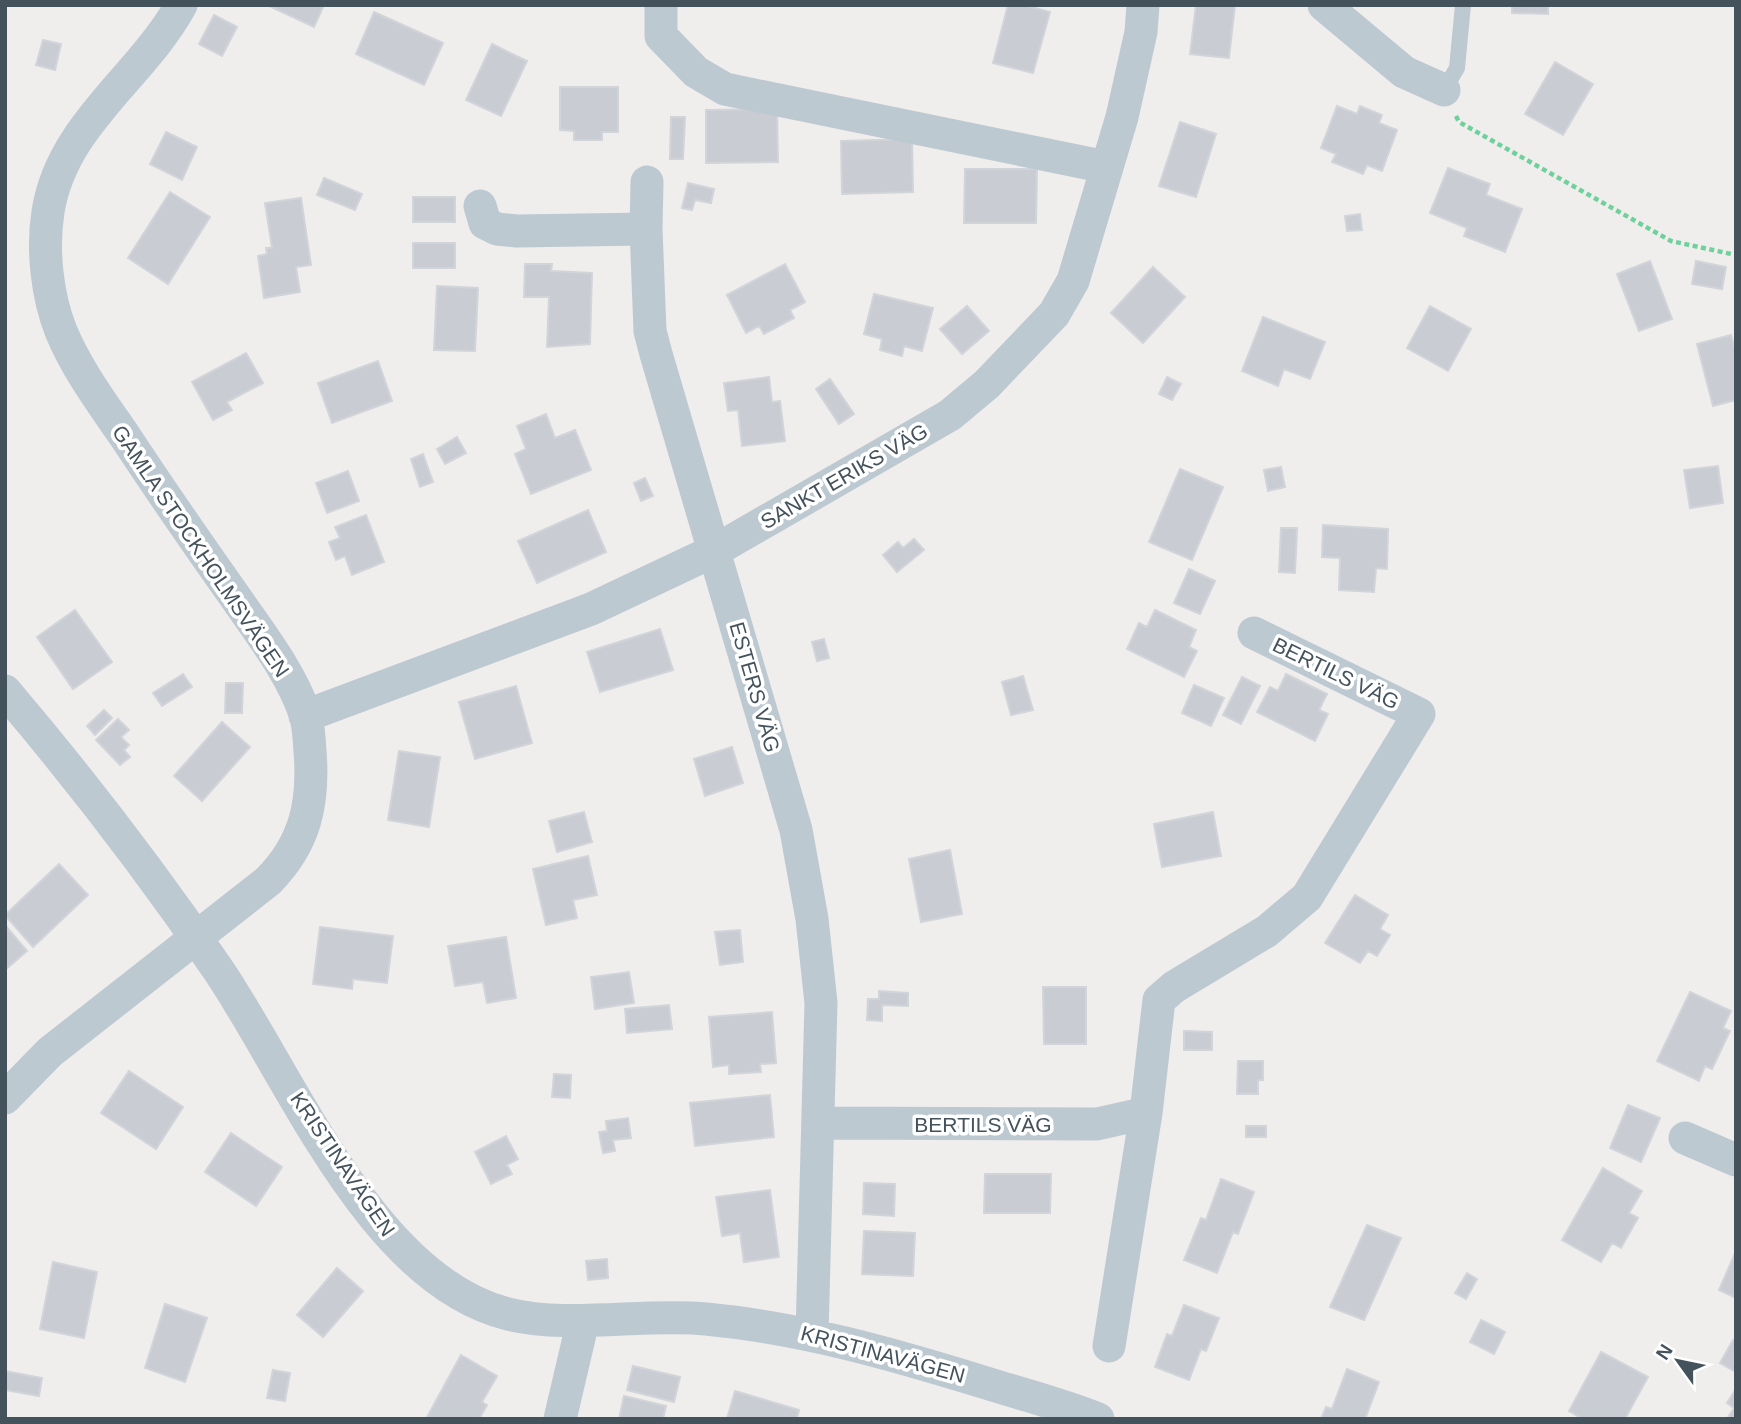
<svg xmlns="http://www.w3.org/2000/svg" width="1741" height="1424" font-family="Arial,sans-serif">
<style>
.building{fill:#c9ccd3;stroke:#d1d4d9;stroke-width:2}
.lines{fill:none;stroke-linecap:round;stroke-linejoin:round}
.path{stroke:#6ed19b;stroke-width:4.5;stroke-dasharray:5 3.5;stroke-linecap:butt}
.lane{stroke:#bdc9d1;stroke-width:16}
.street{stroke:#bdc9d1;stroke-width:33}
.labels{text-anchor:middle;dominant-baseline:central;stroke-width:7;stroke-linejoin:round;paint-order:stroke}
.street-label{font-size:21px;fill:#44525c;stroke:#fff}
</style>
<rect width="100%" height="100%" fill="#f0eded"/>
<!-- building -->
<path class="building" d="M267,5H324L314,27Z
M1008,5H1024L1050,12L1033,73L993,63Z
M1196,5H1235L1229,58L1190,54Z
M1512,5H1548V14L1512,13Z
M374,12L443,43L424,85L356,54Z
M214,15L237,27L222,56L199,44Z
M43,40L61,44L55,70L36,65Z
M492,44L527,61L501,116L466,100Z
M1555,62L1593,84L1563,135L1525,114Z
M560,87H618V132H602V140H574V131L560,130Z
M1337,106L1357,114L1360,106L1382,115L1379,123L1397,130L1382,171L1367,165L1363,174L1332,162L1336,154L1321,148Z
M777,109L778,162L706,163V110Z
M671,117H685L683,159H670Z
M1180,122L1216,134L1196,197L1159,186Z
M166,132L197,147L182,180L150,164Z
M912,139L913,192L842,194L841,141Z
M1448,168L1490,184L1486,195L1522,209L1505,252L1464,236L1467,228L1430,213Z
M965,169H1037L1036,223H964Z
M324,178L362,194L355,210L317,195Z
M688,183L714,189L711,203L695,200L692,210L682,208Z
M170,192L210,217L168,284L128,258Z
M413,197H455V222H413Z
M301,198L311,265L296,267L300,292L264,298L258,256L267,254L266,248H272L265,203Z
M1360,214L1362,230L1347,231L1345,216Z
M413,243H455V268H413Z
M1650,261L1672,319L1639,331L1617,274Z
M1696,261L1726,267L1722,289L1692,284Z
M525,264H552L551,271L592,273L590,344L547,347L549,297H524Z
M785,264L805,302L790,310L794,318L764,334L759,326L746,333L727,295Z
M1153,267L1185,297L1143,343L1111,313Z
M437,286L478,288L475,351L434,350Z
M874,294L933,308L922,351L904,346L902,356L880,350L882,339L864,334Z
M967,306L989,331L962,354L940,329Z
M1430,306L1471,329L1448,371L1407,348Z
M1263,317L1325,342L1310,379L1284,369L1278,386L1242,371Z
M1731,335L1736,353V400L1713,406L1697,344Z
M246,353L263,383L227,402L232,410L213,420L192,382Z
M378,361L392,401L332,423L318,383Z
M769,377L772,402L780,401L785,441L742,446L738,410L728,411L724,383Z
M1167,377L1181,384L1172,400L1159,394Z
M830,379L854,414L839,424L816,389Z
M546,414L555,438L575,430L591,470L531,494L515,454L526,449L517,426Z
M457,437L466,453L445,464L437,449Z
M423,454L433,482L420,487L411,459Z
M1718,466L1723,503L1690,508L1684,470Z
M1281,467L1285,487L1268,491L1264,470Z
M1180,469L1223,487L1192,560L1149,542Z
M348,471L359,501L327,513L316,483Z
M645,478L653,496L641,501L634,483Z
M588,510L606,552L537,583L518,541Z
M366,515L384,562L352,575L345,556L336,560L329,542L340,538L335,527Z
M1323,525L1388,529L1387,569L1376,568L1374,592L1339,590L1340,558L1322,557Z
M1281,528H1297L1295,573L1279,572Z
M914,539L924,550L897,572L883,555L898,542L903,548Z
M1189,569L1215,581L1200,614L1174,603Z
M75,610L112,662L73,689L37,637Z
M1155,610L1196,630L1189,647L1197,651L1184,677L1127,649L1139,623L1147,627Z
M660,629L673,670L600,692L587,652Z
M824,639L829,658L817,661L812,642Z
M183,674L192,687L162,706L153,693Z
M1286,674L1327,694L1319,710L1328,714L1315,741L1257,712L1270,687L1278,691Z
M1023,676L1033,710L1011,715L1002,682Z
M1242,677L1260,686L1241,724L1223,715Z
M226,683H243L242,713H225Z
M1194,685L1224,698L1211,726L1182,713Z
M516,686L532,743L475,759L459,702Z
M104,710L112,718L95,735L87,726Z
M118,719L129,730L121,737L129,745L124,750L130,757L120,765L96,740Z
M222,722L250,747L202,801L174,776Z
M732,747L743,783L705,796L694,759Z
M399,751L440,757L429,827L388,820Z
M584,812L592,842L557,852L549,821Z
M1213,812L1221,856L1162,867L1154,824Z
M950,850L962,914L921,922L909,859Z
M588,856L597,895L573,900L577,918L546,925L533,869Z
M59,864L88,895L33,947L5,915Z
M1355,895L1388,915L1380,929L1390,935L1377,956L1368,951L1360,963L1325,943Z
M5,925L27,951L5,970Z
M320,927L393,936L387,983L353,979L352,989L313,984Z
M740,930L743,962L720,965L715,932Z
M506,937L516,998L487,1003L483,982L455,986L448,946Z
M629,972L634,1003L595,1009L591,977Z
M1043,987H1086V1044H1044Z
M879,991L908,993V1006L882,1005V1021L867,1020L868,999H879Z
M1690,992L1731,1011L1723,1028L1730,1031L1712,1069L1705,1066L1699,1081L1657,1061Z
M669,1005L672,1029L627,1033L625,1009Z
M772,1012L776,1063L760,1064L761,1072L729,1074V1065L713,1067L709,1017Z
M1184,1031L1212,1032V1050H1184Z
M1238,1061H1263V1080H1258V1094H1237Z
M129,1071L183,1107L156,1149L101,1113Z
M554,1074L571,1075L570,1098L552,1097Z
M770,1095L774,1137L695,1146L690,1103Z
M1628,1105L1660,1118L1641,1162L1610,1148Z
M628,1118L631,1138L613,1140L615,1151L603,1153L599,1132L607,1131L606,1121Z
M1246,1126H1266V1137H1246Z
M231,1133L282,1167L256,1206L205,1172Z
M506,1136L518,1159L507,1165L512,1174L491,1184L475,1152Z
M1603,1168L1642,1191L1629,1213L1638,1218L1621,1248L1612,1243L1601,1262L1562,1240Z
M985,1174H1051L1050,1213H984Z
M1221,1179L1254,1192L1238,1234L1233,1232L1217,1273L1184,1260L1201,1218L1206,1220Z
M864,1183L895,1184L894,1216L863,1214Z
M770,1190L779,1257L744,1262L740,1233L722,1236L716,1197Z
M1367,1225L1401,1238L1364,1320L1330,1307Z
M864,1231L915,1233L913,1276L862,1274Z
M1736,1251V1298L1719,1290Z
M607,1259L608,1278L588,1280L586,1261Z
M53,1262L97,1272L84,1338L40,1329Z
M337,1268L363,1291L323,1337L297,1315Z
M1467,1273L1477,1279L1466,1299L1455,1293Z
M165,1304L207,1318L185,1382L145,1368Z
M1184,1305L1219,1318L1206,1351L1201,1349L1189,1380L1155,1367L1167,1334L1172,1336Z
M1481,1320L1505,1332L1494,1354L1470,1342Z
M1733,1340L1736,1341V1372L1720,1363Z
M1601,1352L1648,1377L1625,1419H1583L1569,1411Z
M461,1355L497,1376L482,1402L487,1405L479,1419H426Z
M633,1366L680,1377L674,1402L627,1390Z
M1347,1369L1379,1382L1365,1419H1321L1326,1407L1332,1409Z
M273,1370L290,1373L285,1401L267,1398Z
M5,1371L42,1378L39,1396L5,1390Z
M1736,1389V1419H1727L1734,1408L1727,1403Z
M735,1391L799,1410L797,1419H727Z
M624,1396L666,1406L663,1419H619Z"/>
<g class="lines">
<!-- path -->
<path class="path" d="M1456,116L1459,122L1671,241L1736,255"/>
<!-- lane -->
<path class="lane" d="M1444,90L1457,68L1463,5"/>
<!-- street -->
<path class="street" d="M661,5V36L696,72L725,89L1106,167
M1324,5L1404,72L1444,90
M480,206L485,223L497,229L517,231L646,229L650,331L656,354L796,830L812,919L821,1003L812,1334
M646,229L647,182
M5,691C80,779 152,873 217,968C291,1076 371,1280 508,1314C567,1329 644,1313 706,1319C802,1328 892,1354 983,1382C1021,1394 1061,1404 1098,1419
M305,716L591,609L716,550L950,415L987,384L1054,314L1073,281L1122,117L1141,32L1143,5
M5,1098L50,1052L268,881C306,843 314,802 310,751C309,739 309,726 305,714C291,673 262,636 238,601C199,546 161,491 124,435C102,403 76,368 61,331C47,296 42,249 48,212C61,125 142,77 181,5
M818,1123L1097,1124L1146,1113
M1685,1138L1736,1160
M1109,1346L1146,1113L1159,1000L1174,987L1267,931L1307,897L1419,714L1254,633
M560,1419L583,1321"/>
</g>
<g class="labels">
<!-- street labels -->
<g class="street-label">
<text transform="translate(844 476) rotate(-30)">SANKT ERIKS VÄG</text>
<text transform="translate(201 551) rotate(56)">GAMLA STOCKHOLMSVÄGEN</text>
<text transform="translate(1336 673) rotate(26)">BERTILS VÄG</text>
<text transform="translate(755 687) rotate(74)">ESTERS VÄG</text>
<text x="983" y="1124">BERTILS VÄG</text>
<text transform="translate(343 1164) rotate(56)">KRISTINAVÄGEN</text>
<text transform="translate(883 1354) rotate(15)">KRISTINAVÄGEN</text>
</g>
</g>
<!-- border -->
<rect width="1741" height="1424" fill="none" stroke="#44525c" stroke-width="14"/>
<!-- north arrow -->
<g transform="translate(1678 1361) rotate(303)" stroke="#ffffff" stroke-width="5" paint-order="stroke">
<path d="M0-5L12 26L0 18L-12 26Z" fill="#44525c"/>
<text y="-10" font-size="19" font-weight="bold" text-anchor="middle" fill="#44525c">N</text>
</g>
</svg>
